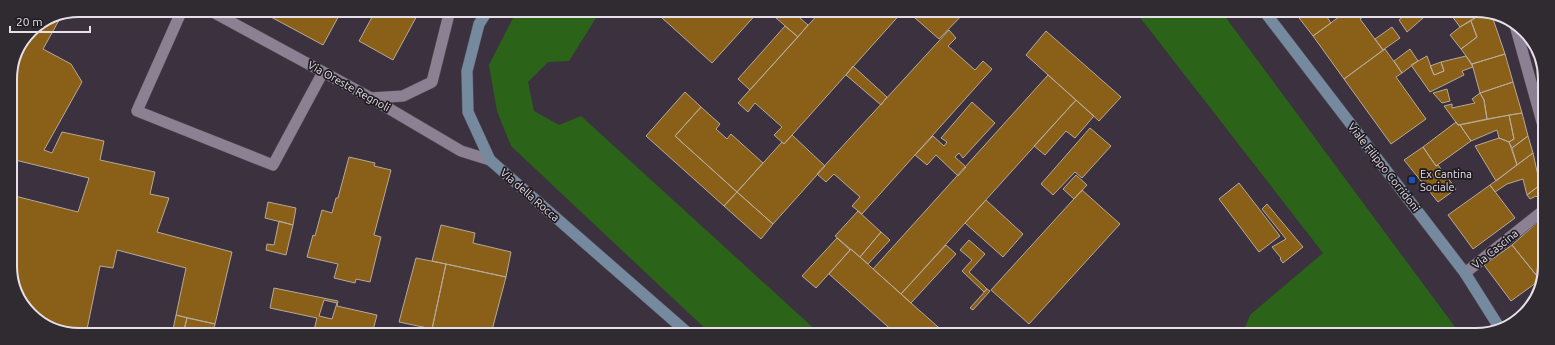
<svg xmlns="http://www.w3.org/2000/svg" width="1555" height="345" font-family="Ubuntu,sans-serif">
<style>
.green{fill:#2b6418}
.building{fill:#8a5f18;stroke:#b7aa99;fill-rule:evenodd}
.lines{fill:none;stroke-linecap:round;stroke-linejoin:round}
.service-casing{stroke:#59505d;stroke-width:12}
.minor-casing{stroke:#59505d;stroke-width:12}
.secondary-casing{stroke:#59505d;stroke-width:12}
.service{stroke:#8c8192;stroke-width:11}
.minor{stroke:#8c8192;stroke-width:11}
.secondary{stroke:#768a9f;stroke-width:11}
.transit-dot{fill:#1a4fb4;stroke:#1f1b21;stroke-width:1.5}
.labels{text-anchor:middle;dominant-baseline:central;stroke-width:3.5;stroke-linejoin:round;paint-order:stroke}
.street-label{font-size:11px;fill:#e6e0e9;stroke:#1f1b21}
.poi-label{font-size:11px;fill:#e6e0e9;stroke:#1f1b21;text-anchor:start}
.rim{fill:none;stroke:#e6e0e9;stroke-width:2}
</style>
<rect width="100%" height="100%" fill="#3b313f"/>
<!-- green -->
<path class="green" d="M517,10H601L569,61L548,62L528,82L534,111L559,125L581,116L820,334H711L511,146L497,111L489,65Z
M1135,11H1221L1461,335H1242L1250,315L1323,253Z"/>
<!-- building -->
<path class="building" d="M258,10H342L323,45Z
M376,10H420L393,60L359,41Z
M666,11H759L712,63L661,17Z
M768,11H792L808,25L798,37Z
M821,11H903L784,144L774,135L782,127L755,103L748,112L738,103Z
M907,11H966L939,39Z
M1300,11H1329L1325,14L1331,23L1313,36L1296,14Z
M1347,11H1371L1360,19L1383,50L1344,79L1313,36Z
M1410,11H1431L1407,32L1399,20Z
M1451,11H1485L1460,27L1449,12Z
M1485,11L1491,13L1505,54L1472,64L1461,49L1477,37L1471,21Z
M63,13L43,49L71,64L82,82L44,150L52,153L62,132L104,141L100,160L155,172L150,194L169,198L157,232L232,252L215,324L176,315L186,268L117,250L113,268L100,266L86,334H66L30,315L11,280V195L78,212L89,178L11,159L10,75L30,30L53,15Z
M1471,21L1477,37L1461,49L1450,35L1460,27Z
M785,26L798,37L750,90L738,79Z
M1392,27L1400,38L1383,50L1375,39Z
M949,30L956,38L948,46L975,70L983,61L992,69L862,214L852,206L860,197L834,174L826,182L817,174Z
M1046,31L1121,97L1099,121L1026,55Z
M1531,41L1543,64L1537,66Z
M1385,49L1402,73L1396,77L1426,119L1391,144L1344,79Z
M1410,49L1418,61L1402,73L1394,61Z
M1505,54L1513,82L1480,93L1472,64Z
M1427,56L1434,75L1444,71L1441,62L1466,56L1473,67L1462,71L1464,75L1430,92L1411,65Z
M1441,62L1444,71L1434,75L1430,66Z
M853,66L887,97L881,105L846,75Z
M1048,75L1076,100L901,294L873,269Z
M1513,82L1522,113L1487,119L1484,100L1480,93Z
M1447,89L1450,101L1442,103L1433,93Z
M685,92L701,107L675,136L737,192L724,206L646,136Z
M1480,93L1484,100L1487,119L1458,125L1444,106L1452,104V108L1475,103L1472,99Z
M1076,100L1094,116L1075,138L1066,131L1045,155L1034,146Z
M972,102L995,123L963,158L959,153L955,157L966,167L958,176L936,155L927,165L915,155L933,136L944,146L947,142L941,138Z
M701,107L720,124L716,129L727,139L731,134L763,163L737,192L675,136Z
M1522,113L1528,136L1512,148L1509,142L1514,139L1509,115Z
M1509,115L1514,139L1509,142L1499,138L1497,130L1471,141L1460,125Z
M1456,122L1458,125H1460L1471,141L1436,166L1423,147Z
M1090,128L1111,146L1082,178L1075,172L1053,195L1041,184Z
M792,135L825,166L773,224L737,192L782,142L784,144Z
M1528,136L1533,153L1517,165L1512,148Z
M1499,138L1509,142L1517,165L1496,181L1475,146Z
M1423,147L1436,166L1438,165L1456,189L1438,202L1404,160Z
M1533,153L1540,185L1527,195L1523,179L1507,184L1495,192L1490,185Z
M349,157L375,163L374,166L391,170L374,235L381,237L370,282L356,279L355,283L334,278L338,264L307,257L313,235L315,236L322,210L332,213L336,198H338Z
M1076,175L1087,185L1074,199L1063,189Z
M1239,183L1280,236L1259,252L1219,199Z
M1490,185L1515,218L1473,249L1448,215Z
M1540,185L1543,194L1538,198L1536,196L1530,199L1527,195Z
M1082,190L1120,224L1029,324L991,290Z
M737,192L773,224L761,239L724,206Z
M986,200L1023,234L1003,257L965,223Z
M268,202L296,208L293,225L265,218Z
M1267,204L1303,247L1283,263L1280,259L1281,258L1272,247L1286,239L1262,209Z
M858,211L881,232L860,257L835,236Z
M1540,220L1544,225V279L1542,282L1512,245Z
M279,221L293,225L286,255L266,250L267,244L274,245Z
M441,225L475,233L473,243L511,252L506,277L432,261Z
M881,232L890,240L868,264L860,257Z
M837,238L850,250L816,288L802,276Z
M969,240L985,254L969,272L987,289L984,292L962,271L972,260L960,250Z
M946,245L956,254L911,303L901,294Z
M1512,245L1540,280L1511,301L1484,265Z
M851,249L911,303L946,334H896L829,274Z
M416,258L446,264L432,329L399,322Z
M446,264L506,277L491,334H453L432,329Z
M274,288L338,301L337,306L377,315L372,334H313L317,318L270,308ZM324,300L337,303L332,319L319,316Z
M987,289L990,291L973,310L970,308Z
M176,315L187,318L183,334H172Z
M187,318L215,324L213,334H183Z
M422,327L449,333V334H420Z"/>
<g class="lines">
<!-- service casing -->
<g class="service-casing">
<path id="service" d="M182,10L137,111L273,165L323,72
M371,98L403,96L432,82L450,10"/>
</g>
<!-- minor casing -->
<g class="minor-casing">
<path id="minor" d="M209,10L371,98L461,151L490,160
M1515,25L1544,129
M1465,273L1544,210"/>
</g>
<!-- secondary casing -->
<g class="secondary-casing">
<path id="secondary" d="M488,10L479,24L467,71L468,112L490,160L689,334
M1264,11L1465,273L1499,327"/>
</g>
<!-- service -->
<use href="#service" class="service"/>
<!-- minor -->
<use href="#minor" class="minor"/>
<!-- secondary -->
<use href="#secondary" class="secondary"/>
</g>
<!-- markers -->
<rect class="transit-dot" x="1408" y="176" width="8" height="8" rx="2"/>
<g class="labels">
<!-- street labels -->
<g class="street-label">
<text transform="translate(349 86) rotate(29)">Via Oreste Regnoli</text>
<text transform="translate(1384 167) rotate(52)">Viale Filippo Corridoni</text>
<text transform="translate(530 195) rotate(41)">Via della Rocca</text>
<text transform="translate(1495 249) rotate(-39)">Via Cascina</text>
</g>
<!-- poi labels -->
<g class="poi-label">
<text x="1420" y="174">Ex Cantina<tspan x="1420" dy="13">Sociale</tspan></text>
</g>
</g>
<!-- crop -->
<path d="M0 0H1555V345H0ZM79 17H1476A62 62 0 0 1 1538 79V266A62 62 0 0 1 1476 328H79A62 62 0 0 1 17 266V79A62 62 0 0 1 79 17Z" fill="#2f2b31" fill-rule="evenodd"/>
<path class="rim" d="M79 17H1476A62 62 0 0 1 1538 79V266A62 62 0 0 1 1476 328H79A62 62 0 0 1 17 266V79A62 62 0 0 1 79 17Z"/>
<!-- scale -->
<path d="M10 26v6h80v-6" fill="none" stroke="#e6e0e9" stroke-width="2"/>
<text x="16" y="26" font-size="12" fill="#e6e0e9" stroke="#1f1b21" stroke-width="3" paint-order="stroke">20 m</text>
</svg>
